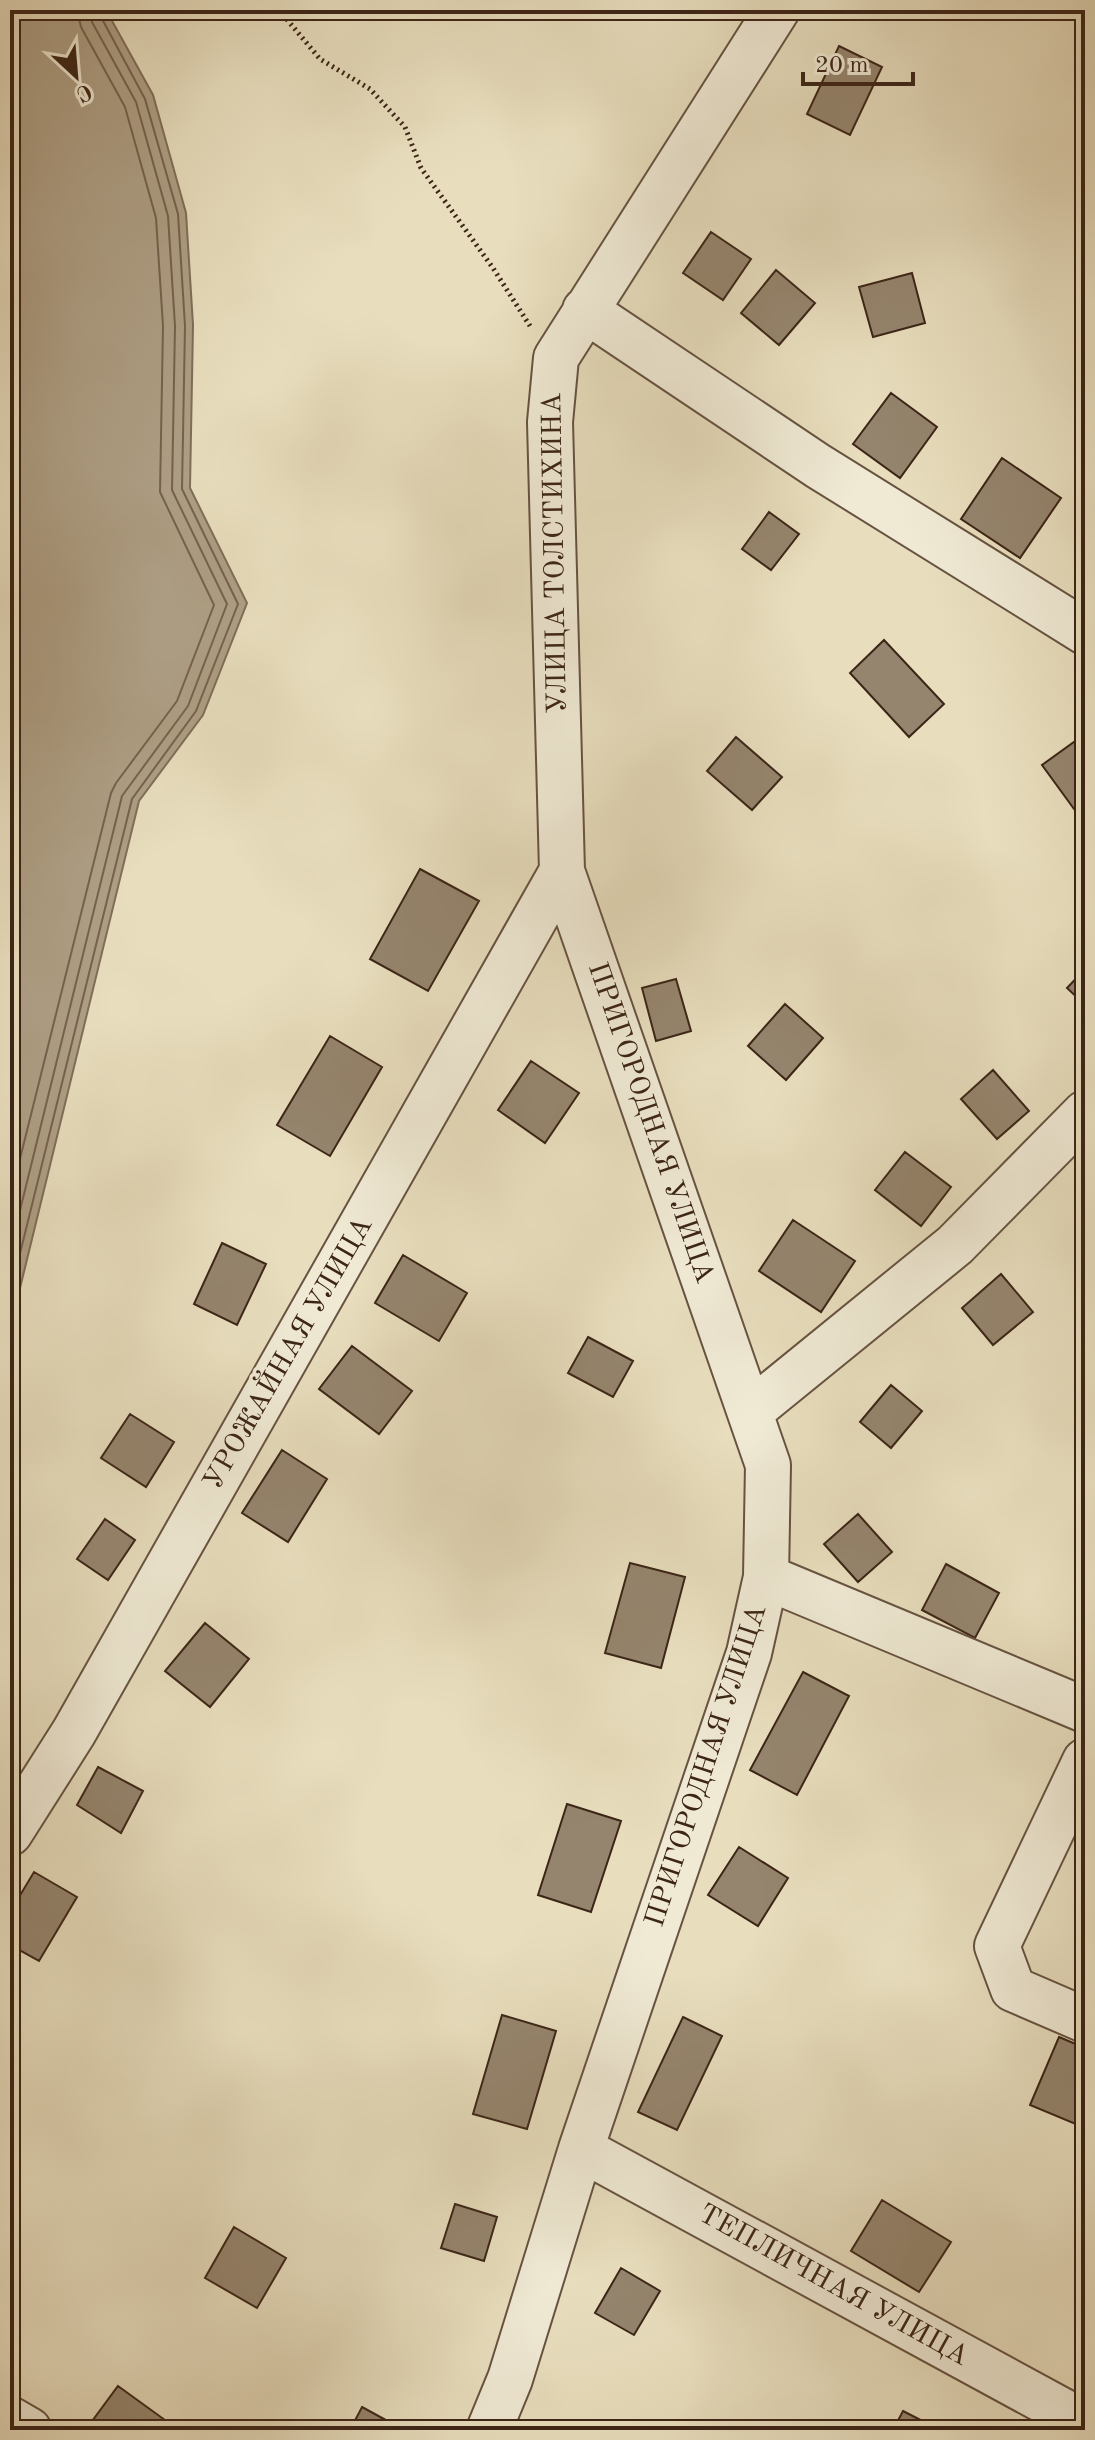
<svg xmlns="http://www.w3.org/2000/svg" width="1095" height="2440" font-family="'Old Standard TT',serif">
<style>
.water{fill:#ae9f85;stroke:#806e59;stroke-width:2}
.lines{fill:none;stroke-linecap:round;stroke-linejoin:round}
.shore{stroke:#75624e;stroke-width:2}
.building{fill:#95856e;stroke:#3c2517;stroke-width:2}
.minor-casing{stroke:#675341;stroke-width:48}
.path{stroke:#3c2517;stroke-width:5;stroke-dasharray:2 4;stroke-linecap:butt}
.minor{stroke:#f0ead5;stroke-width:44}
.labels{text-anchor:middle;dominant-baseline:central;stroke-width:7;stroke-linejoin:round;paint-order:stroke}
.street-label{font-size:28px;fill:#3c2517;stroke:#f0ead5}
</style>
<rect width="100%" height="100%" fill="#e8debe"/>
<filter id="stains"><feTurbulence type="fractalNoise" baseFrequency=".0025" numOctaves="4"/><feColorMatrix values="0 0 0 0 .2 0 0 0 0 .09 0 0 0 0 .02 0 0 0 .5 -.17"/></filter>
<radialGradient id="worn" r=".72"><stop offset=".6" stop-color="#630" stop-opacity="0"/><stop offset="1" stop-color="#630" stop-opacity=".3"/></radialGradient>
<!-- water -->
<path class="water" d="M10,10H106L153,95L186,213L193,325L190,488L247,603L203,715L139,801L10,1329Z"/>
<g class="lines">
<!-- shore -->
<path class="shore" d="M10,1199L111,793L116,783L177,701L214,605L160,492L163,326L156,218L125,107L81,27L77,10
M10,1251L122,796L188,706L227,604L172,490L175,326L168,216L136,102L92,22L89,10
M10,1294L132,799L196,711L238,604L182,489L185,326L178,214L145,99L101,17L100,10"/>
</g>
<!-- building -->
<path class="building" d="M839,46L882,67L850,135L807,114Z
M711,232L751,259L723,300L683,273Z
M776,270L815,303L779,345L741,313Z
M912,273L925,323L873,337L859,287Z
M891,393L937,427L900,478L853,444Z
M1002,458L1061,498L1020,558L961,519Z
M769,512L799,534L771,570L742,549Z
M884,640L944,704L909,737L850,673Z
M1085,734V802L1074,809L1042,765Z
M736,737L782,777L752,810L707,771Z
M420,869L479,901L428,991L370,959Z
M1085,969V1005L1067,988Z
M676,979L691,1031L656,1041L642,988Z
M785,1004L823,1038L786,1080L748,1046Z
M330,1036L382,1067L330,1156L277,1125Z
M531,1061L579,1093L545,1143L498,1110Z
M993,1070L1029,1111L997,1139L961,1099Z
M905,1152L951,1187L921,1226L875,1190Z
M793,1220L855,1261L821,1312L759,1271Z
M222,1243L266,1264L237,1325L194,1304Z
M403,1255L467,1293L439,1341L375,1303Z
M1001,1274L1033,1312L993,1345L962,1308Z
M588,1337L633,1361L613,1397L568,1373Z
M352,1346L412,1391L379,1434L319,1389Z
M891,1385L922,1411L891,1448L860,1422Z
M130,1414L174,1442L146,1487L101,1458Z
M282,1450L327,1479L288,1542L242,1513Z
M858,1514L892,1552L858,1582L824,1544Z
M105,1519L135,1540L108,1580L77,1559Z
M630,1563L685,1577L661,1668L605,1653Z
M946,1564L999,1593L975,1638L922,1610Z
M205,1623L249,1659L210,1707L165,1671Z
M803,1672L849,1696L797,1795L750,1770Z
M98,1767L143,1791L121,1833L77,1805Z
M567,1804L621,1821L591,1912L538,1895Z
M739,1847L788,1878L758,1926L708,1895Z
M34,1872L77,1897L39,1961L10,1945V1912Z
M502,2015L556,2031L527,2129L473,2114Z
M683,2017L722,2036L677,2130L638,2112Z
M1059,2037L1085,2048V2109L1078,2125L1030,2105Z
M882,2200L951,2242L919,2292L851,2251Z
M455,2204L497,2217L484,2261L441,2248Z
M234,2227L286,2258L257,2308L205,2278Z
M621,2268L660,2291L634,2335L595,2313Z
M118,2386L176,2428L174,2430H90L87,2428Z
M362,2407L404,2430H350Z
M903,2411L940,2430H893Z"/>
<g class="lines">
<!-- minor casing -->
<g class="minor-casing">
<path id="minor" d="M585,310L818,466L1085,632
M751,1411L955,1245L1085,1113
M766,1577L1085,1710
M1085,1761L997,1946L1013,1989L1085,2020
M10,1833L74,1732L562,871
M581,2149L1085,2423
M10,2419L29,2430
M489,2430L510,2379L581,2149L749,1653L766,1577L768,1465L562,871L550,422L556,358L777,10"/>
</g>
<!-- path -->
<path class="path" d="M279,10L320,59L370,89L405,127L421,168L493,268L530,326"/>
<!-- minor -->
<use href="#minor" class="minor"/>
</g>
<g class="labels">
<!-- street labels -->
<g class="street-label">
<text transform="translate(556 553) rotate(-91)">УЛИЦА ТОЛСТИХИНА</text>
<text transform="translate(650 1123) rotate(71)">ПРИГОРОДНАЯ УЛИЦА</text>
<text transform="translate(289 1354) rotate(-60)">УРОЖАЙНАЯ УЛИЦА</text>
<text transform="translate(707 1766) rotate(-72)">ПРИГОРОДНАЯ УЛИЦА</text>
<text transform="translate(833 2286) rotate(29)">ТЕПЛИЧНАЯ УЛИЦА</text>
</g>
</g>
<!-- margin -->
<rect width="1095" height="2440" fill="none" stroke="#e8debe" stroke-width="40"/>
<rect x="12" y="12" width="1071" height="2416" fill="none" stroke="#3c2517" stroke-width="4"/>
<rect x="20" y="20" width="1055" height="2400" fill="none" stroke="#3c2517" stroke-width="2"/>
<!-- north arrow -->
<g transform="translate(76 76) rotate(154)" stroke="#f0ead5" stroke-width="6" paint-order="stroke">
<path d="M0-6L14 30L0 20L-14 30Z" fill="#3c2517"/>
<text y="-12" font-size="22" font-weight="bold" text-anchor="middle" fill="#3c2517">С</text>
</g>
<!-- scale -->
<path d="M803 72v12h110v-12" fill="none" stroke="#3c2517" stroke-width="4"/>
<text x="815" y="72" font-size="24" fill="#3c2517" stroke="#f0ead5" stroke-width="6" paint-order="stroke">20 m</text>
<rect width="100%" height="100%" filter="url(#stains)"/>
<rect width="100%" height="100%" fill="url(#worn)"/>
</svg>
